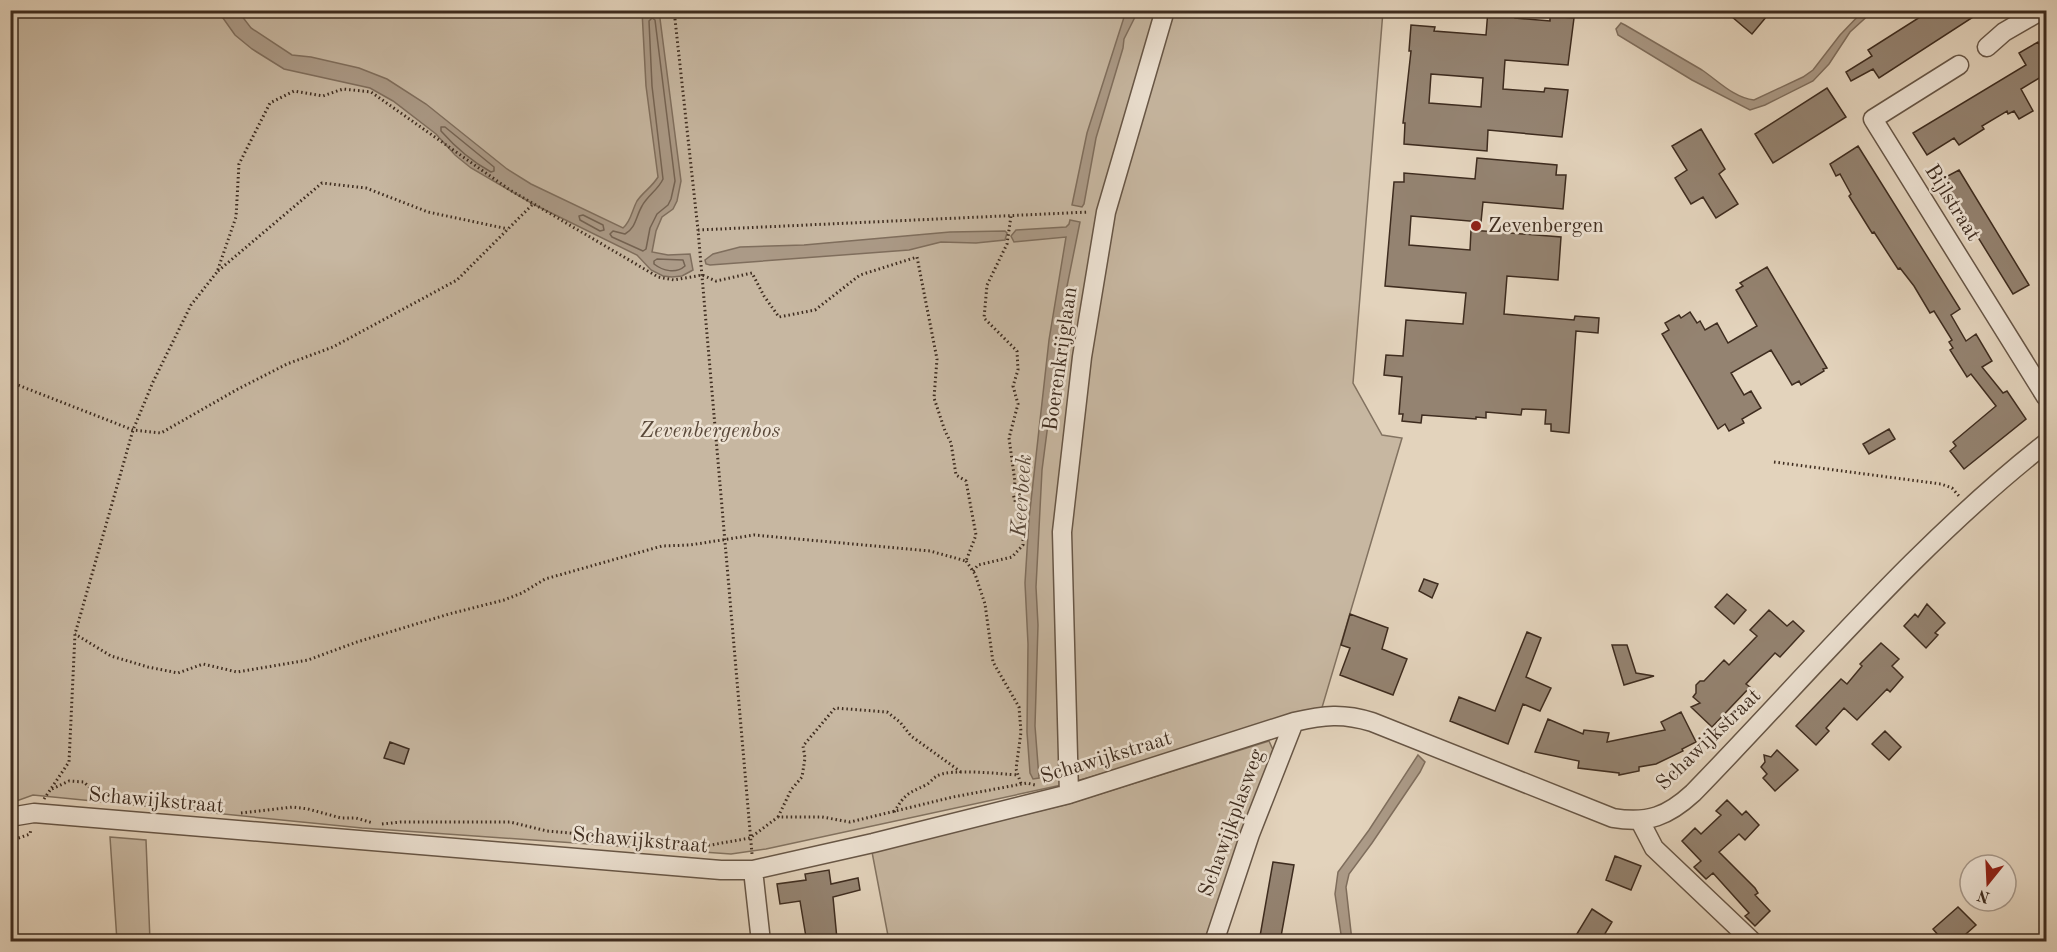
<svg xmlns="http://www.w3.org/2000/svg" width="2057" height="952" font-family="'Old Standard TT',serif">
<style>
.green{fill:#c7b7a1;stroke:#827260;stroke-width:1.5}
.water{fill:#ab9a87;stroke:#7f6e5d;stroke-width:1.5}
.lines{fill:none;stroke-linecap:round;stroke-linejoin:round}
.shore{stroke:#746353;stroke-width:1.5}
.building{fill:#948371;stroke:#3e2c1f;stroke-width:1.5;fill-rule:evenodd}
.minor-casing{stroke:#675646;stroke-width:21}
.path{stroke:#3e2c1f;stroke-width:3;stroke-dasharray:1.5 3;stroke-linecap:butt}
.minor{stroke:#ede2d3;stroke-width:18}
.poi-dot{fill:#8f2418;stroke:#ede2d3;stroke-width:2}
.labels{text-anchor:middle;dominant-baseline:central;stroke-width:5;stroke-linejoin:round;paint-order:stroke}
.street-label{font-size:21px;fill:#3e2c1f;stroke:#ede2d3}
.poi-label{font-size:21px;fill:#3e2c1f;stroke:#ede2d3;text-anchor:start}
.park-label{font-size:21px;font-style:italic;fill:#594839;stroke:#ede2d3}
.water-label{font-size:22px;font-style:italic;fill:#594839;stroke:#ede2d3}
</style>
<rect width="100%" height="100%" fill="#e3d3bc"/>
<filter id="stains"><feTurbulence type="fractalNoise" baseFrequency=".00333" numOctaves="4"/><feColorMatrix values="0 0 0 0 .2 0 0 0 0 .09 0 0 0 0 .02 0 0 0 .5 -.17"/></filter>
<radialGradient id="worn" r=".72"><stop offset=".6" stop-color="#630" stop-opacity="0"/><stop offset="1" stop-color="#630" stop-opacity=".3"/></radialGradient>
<!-- green -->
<path class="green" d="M10,11H1383L1353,383L1382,435L1402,438L1321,711L1066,784L766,849L731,854L362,828L33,795L11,803Z
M1269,741L1274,752L1208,941H889L872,852L1068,804Z
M110,837L146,840L150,941H117Z"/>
<!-- water -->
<path class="water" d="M211,11H238L251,28L292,55L311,57L359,68L387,79L426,104L507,169L531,184L623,228C631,222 632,210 637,201C643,192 652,187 658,177L646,86L642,11H659L681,181L677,201L673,209L662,217L656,231L652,252L668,255L690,254L693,270L682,276L672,277L663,276L651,270L637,255L533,204L471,168L455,155L436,134L393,101L370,88L284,69L252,49L235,35L223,18Z
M1126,11H1138L1124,39L1123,48L1096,138L1084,204L1082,207L1072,205L1087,133Z
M1863,11H1873L1850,32L1829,64L1813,81L1765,105L1750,110L1692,80L1618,35L1616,29L1621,23L1625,25L1702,70C1717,80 1734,98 1754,100L1803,77L1813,70L1840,35Z
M1070,220L1080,222L1064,301L1042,470L1036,587L1038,625L1035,726L1039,778L1033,779L1030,773L1027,732L1028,644L1025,583L1029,519L1049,340L1066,237L1014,242L1011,236L1016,230L1066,227L1069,224Z
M1005,231L1007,233L1005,240L976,243L941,242L909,250L710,265L706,264L705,260L713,254L740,247L804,245L950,232Z
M1418,755L1425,762L1420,772L1372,843L1349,874L1346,887L1352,941H1342L1335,894L1338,872L1369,830Z"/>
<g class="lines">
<!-- shore -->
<path class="shore" d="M652,18L655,20L675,181L671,199L668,205L657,214L650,228L646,249L643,251L612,237L610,234L613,231L625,234C636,228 636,216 642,206C648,195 658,190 663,179L652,86L649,21Z
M441,127H445L494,167V171L491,172C471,161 456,148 441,131Z
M583,215L603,225L604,230L600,231L580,220L579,216Z
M657,259L683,260L685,266C676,274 663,271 654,264V261Z"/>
</g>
<!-- building -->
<path class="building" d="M1488,10H1516L1515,18L1550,21V16L1574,18L1568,65L1505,60L1503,89L1544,92L1545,88L1568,90L1562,137L1488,130L1487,151L1404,144L1405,123H1403L1411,51H1409L1411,25L1435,27L1434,31L1486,35ZM1431,74L1483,78L1481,107L1429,103Z
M1724,10H1772L1752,34Z
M1931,10H1984L1879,78L1873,69L1851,81L1846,72L1872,56L1868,50Z
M2038,42L2046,57V74L2021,89L2033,111L2019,119L2014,111L2008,114L2007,111L1982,126L1984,129L1959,145L1954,138L1927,155L1913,133L2026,65L2019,53Z
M1827,88L1846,117L1773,163L1755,134Z
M1701,129L1725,169L1719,174L1738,204L1716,218L1703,197L1691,204L1675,178L1687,170L1672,146Z
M1858,146L1960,309L1951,315L1966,341L1976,334L1992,361L1982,367L2003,393L2007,391L2026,419L1964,469L1950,451L1956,446L1953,442L1996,406L1971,374L1967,377L1950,350L1953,348L1949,342L1952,340L1934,311L1930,313L1914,286L1900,268L1898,269L1874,232L1872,233L1849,196L1851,194L1840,174L1836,176L1830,164Z
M1477,158L1557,165L1556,175H1566L1563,209L1483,202L1481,222L1411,216L1409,245L1470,250L1471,230L1561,237L1558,280L1507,276L1504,314L1574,320L1575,316L1599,318L1598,333L1576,331L1569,433L1551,431V424H1545L1546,410L1522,409L1521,415L1486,412V418L1476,417V419L1422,415L1421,423L1402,421L1403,414H1399L1402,377L1384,375L1386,355L1403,356L1406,320L1463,324L1466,293L1385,286L1394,182H1404V173L1475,179Z
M1959,170L2029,285L2013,294L1942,179Z
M1767,267L1827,368L1823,369L1824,371L1801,385L1799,381L1792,385L1771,350L1731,373L1744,395L1751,391L1761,408L1742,419L1744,423L1729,431L1725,424L1718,429L1662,334L1669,330L1665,323L1679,315L1681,318L1690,312L1697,323L1700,321L1705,330L1717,323L1728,343L1757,326L1736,290L1743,286L1740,283Z
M1889,429L1895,439L1869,454L1863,444Z
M1424,579L1438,584L1432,598L1419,591Z
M1727,594L1746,610L1734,624L1715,607Z
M1927,604L1945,623L1935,633L1938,635L1926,648L1904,626L1915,614L1918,617Z
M1769,610L1787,626L1793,621L1804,631L1780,657L1775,653L1746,684L1750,687L1712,727L1691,707L1700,703L1693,697L1696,693V685L1700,681H1704L1724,660L1729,665L1757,636L1750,630Z
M1350,614L1388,628L1382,649L1407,659L1393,695L1340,675L1350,648L1341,645Z
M1527,632L1541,638L1526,677L1551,688L1540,711L1523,704L1508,744L1450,721L1459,697L1495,711Z
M1881,643L1899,659L1892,666L1903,677L1890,692L1887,689L1857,720L1844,708L1826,728L1829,731L1816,745L1796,726L1841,679L1847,684L1862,666L1860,664Z
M1612,645H1627L1636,673L1654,676L1624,685Z
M1681,712L1696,742L1682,749L1683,751L1656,764L1639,767V771L1619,775V773L1578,768L1579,761L1535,752L1548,719L1583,734L1584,730L1609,733L1607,742L1665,730L1661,722Z
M1885,731L1901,747L1889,760L1872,744Z
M390,742L409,749L404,764L384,758Z
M1777,750L1798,770L1775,791L1763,778L1767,774L1761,767L1765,762L1764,755L1771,757Z
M1727,800L1742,815L1746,811L1759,825L1745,840L1739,834L1719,852L1755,888L1758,893L1755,895L1770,911L1755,926L1745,916L1749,913L1713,873L1706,879L1694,867L1701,861L1682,841L1695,828L1701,834L1721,815L1716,811Z
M1615,856L1641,866L1631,890L1606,880Z
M1273,862L1294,865L1280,942H1259Z
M829,870L831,884L858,878L860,890L833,897L837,939L821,941L819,935L806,937L800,901L780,904L777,884L806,880L805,874Z
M1958,907L1976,925L1957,942H1944L1933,929Z
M1592,909L1612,922L1600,942H1572Z"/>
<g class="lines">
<!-- minor casing -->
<g class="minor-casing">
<path id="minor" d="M1987,47L2004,32L2042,10
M1959,65L1873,119L2046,397
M1069,794L1062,532L1082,357L1106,212L1165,10
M10,817L34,813L721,870H753L873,843L1069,794L1294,722C1324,715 1343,713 1372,722L1613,818C1648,824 1668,816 1693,793C1809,674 1916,545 2046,443
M1640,821L1654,848L1753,942
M753,870L761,942
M1214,942L1250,834L1294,722"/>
</g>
<!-- path -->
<path class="path" d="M674,10L698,230L752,854
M698,230L1089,212
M218,271L322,183L366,188L428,212L508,229
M10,382L133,430L161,433L238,389L287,364L333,347L457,280L533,204
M1774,462L1941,484L1952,488L1959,496
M966,561L975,574L985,604L993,662L1019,707L1021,732L1016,769L1021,784
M973,571L978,565L1012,557L1023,545V528L1013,494L1015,482L1009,438L1018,404L1013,386L1018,370L1017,351L984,318L987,285L1007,244L1011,216
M52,789L69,781L84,782L93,791L135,802L200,805L217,811
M44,799L69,762L75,634L133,430L153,382L191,305L217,272L236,217L239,164L270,103L294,91L323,96L343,89L371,92L510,190L658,277L674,280L702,275L716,281L752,273L764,296L779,317L815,310L860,275L917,257L937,359L934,398L945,431L951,443L956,475L966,481L976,535L966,561L930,551L754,535L690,545L662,546L545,579L522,593L504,600L449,614L357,642L308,660L237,672L203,664L178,673L148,667L111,656L75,634
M894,812C906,793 907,794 926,785C930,783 933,778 937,776C950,768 1001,774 1018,775
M241,813L293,807L308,809L341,818H356L373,823
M778,817L791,790L802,777L805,758L803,746L835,708L887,712L900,722L911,736L961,772
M382,824L401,822H510L547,831L581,834L629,843L711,845L750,838L778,817H822L850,822L953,797L1027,783L1035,785
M10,841L30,834L31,829"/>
<!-- minor -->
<use href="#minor" class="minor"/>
</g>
<!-- markers -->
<circle class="poi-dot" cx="1476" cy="226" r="6"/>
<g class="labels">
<!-- street labels -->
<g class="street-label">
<text transform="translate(1952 203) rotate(58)">Bijlstraat</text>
<text transform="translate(1061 359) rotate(-82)">Boerenkrijglaan</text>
<text transform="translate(1709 740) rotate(-44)">Schawijkstraat</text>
<text transform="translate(1106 758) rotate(-17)">Schawijkstraat</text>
<text transform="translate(156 801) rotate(5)">Schawijkstraat</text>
<text transform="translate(1232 823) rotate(-70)">Schawijkplasweg</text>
<text transform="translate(640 841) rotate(5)">Schawijkstraat</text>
</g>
<!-- poi labels -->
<g class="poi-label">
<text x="1488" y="226">Zevenbergen</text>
</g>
<!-- park labels -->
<g class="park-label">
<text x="710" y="431">Zevenbergenbos</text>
</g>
<!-- water labels -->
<g class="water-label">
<text transform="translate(1022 496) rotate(-86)">Keerbeek</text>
</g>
</g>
<!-- margin -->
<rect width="2057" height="952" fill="none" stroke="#e3d3bc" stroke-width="36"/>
<rect x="12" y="12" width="2033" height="928" fill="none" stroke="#3e2c1f" stroke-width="3"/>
<rect x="18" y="18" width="2021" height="916" fill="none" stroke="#3e2c1f" stroke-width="1.5"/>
<!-- north arrow -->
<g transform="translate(1988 883) rotate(198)"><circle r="28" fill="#ede2d3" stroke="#a7998b" stroke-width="1.5"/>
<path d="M0-4.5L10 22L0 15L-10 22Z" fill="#8f2418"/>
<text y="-9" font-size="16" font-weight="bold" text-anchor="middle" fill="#3e2c1f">N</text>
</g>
<rect width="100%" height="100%" filter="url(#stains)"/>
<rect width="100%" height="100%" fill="url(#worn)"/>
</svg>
